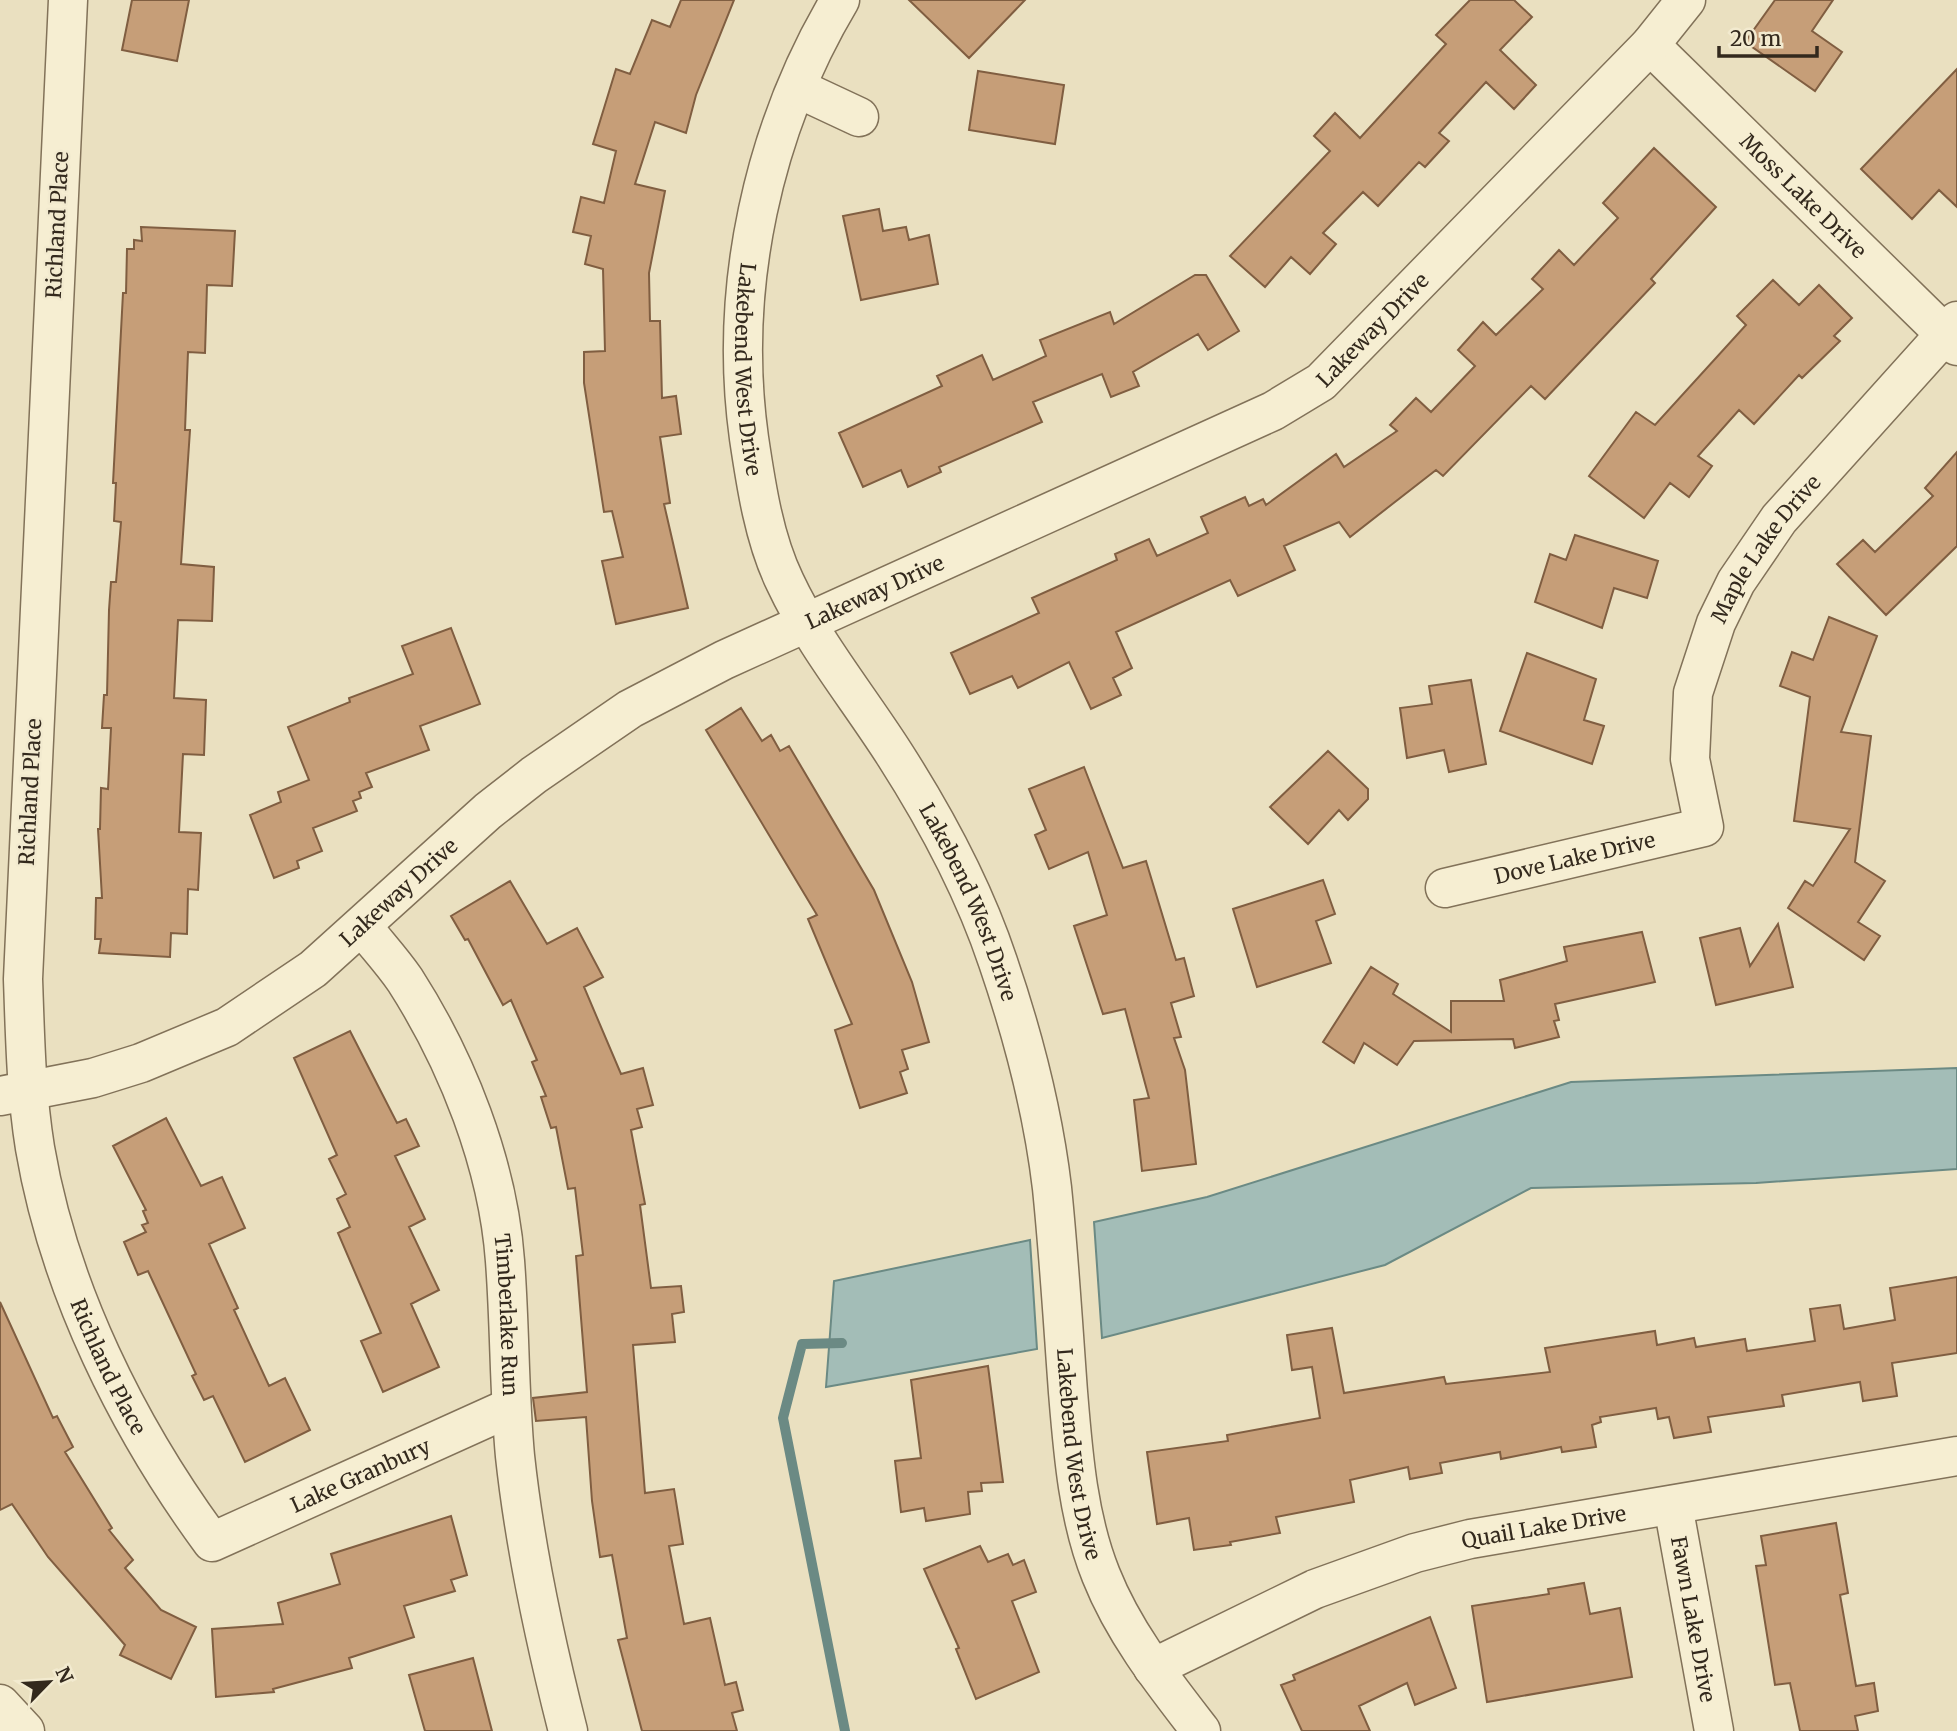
<svg xmlns="http://www.w3.org/2000/svg" width="1957" height="1731" font-family="Merriweather,serif">
<style>
.water{fill:#a3bdb7;stroke:#6b8a84;stroke-width:2}
.lines{fill:none;stroke-linecap:round;stroke-linejoin:round}
.stream{stroke:#6b8a84;stroke-width:10}
.building{fill:#c69e78;stroke:#805e41;stroke-width:2}
.minor-casing{stroke:#827259;stroke-width:41}
.minor{stroke:#f6eed2;stroke-width:38}
.labels{text-anchor:middle;dominant-baseline:central;stroke-width:5;stroke-linejoin:round;paint-order:stroke}
.street-label{font-size:21px;fill:#33291d;stroke:#f2eacf}
</style>
<rect width="100%" height="100%" fill="#eae0c0"/>
<!-- water -->
<path class="water" d="M1957,1068V1169L1756,1183L1531,1188L1385,1265L1102,1338L1094,1222L1207,1197L1571,1082Z
M1030,1240L1037,1349L826,1387L834,1281Z"/>
<g class="lines">
<!-- stream -->
<path class="stream" d="M842,1343L802,1344L783,1418L845,1731"/>
</g>
<!-- building -->
<path class="building" d="M132,0H189L177,61L122,50Z
M681,0H734L696,95L686,133L655,122L635,184L665,191L649,273L650,321H660L662,398L676,396L681,434L660,437L670,503L664,504L688,608L616,624L602,561L623,557L612,511L604,512L584,383V352L605,351L603,269L585,264L591,236L573,232L581,197L604,203L616,151L593,144L616,69L630,74L652,20L670,27Z
M909,0H1025L969,58Z
M1470,0H1514L1532,17L1500,50L1536,85L1514,109L1486,82L1439,133L1449,141L1425,167L1419,162L1378,206L1363,192L1323,233L1336,244L1310,274L1291,257L1265,287L1230,256L1330,151L1314,136L1335,113L1360,138L1446,44L1436,35Z
M1775,0H1833L1812,31L1842,52L1815,91L1745,42Z
M1957,69V207L1939,190L1912,219L1861,169Z
M978,71L1064,85L1055,144L969,130Z
M1654,148L1716,207L1651,279L1655,283L1545,399L1531,386L1443,476L1436,470L1350,537L1339,522L1284,546L1295,570L1238,596L1230,580L1116,632L1132,668L1113,678L1121,695L1091,709L1069,662L1018,688L1012,676L970,694L951,653L1039,613L1032,598L1117,560L1115,554L1149,539L1157,556L1208,533L1201,517L1245,497L1249,506L1263,499L1266,505L1336,454L1344,467L1397,431L1390,425L1416,398L1431,412L1475,366L1458,350L1483,322L1496,335L1543,289L1532,279L1559,250L1574,265L1618,218L1603,203Z
M879,209L883,231L906,227L909,240L929,235L938,284L861,300L843,216Z
M141,227L235,231L232,286L207,285L205,353L188,352L185,430H190L181,564L214,567L212,621L178,620L174,698L206,700L204,755L183,754L179,832L201,833L198,890L188,889L187,934L171,933L170,957L99,953L101,939H95L96,898H102L98,829H100L101,788L108,789L111,728H102L104,695H107L109,610L111,582H116L121,522L114,521L116,483H113L123,293H126L127,249H134V240L142,241Z
M1195,275H1206L1239,331L1208,350L1198,334L1133,372L1139,386L1111,397L1102,374L1033,402L1042,422L939,467L941,472L908,487L901,470L863,487L839,433L942,386L937,376L982,355L993,380L1046,356L1040,340L1110,312L1114,324Z
M1773,280L1799,305L1819,285L1852,318L1834,336L1840,341L1802,378L1799,375L1754,424L1739,410L1698,456L1712,466L1689,497L1670,483L1644,518L1589,476L1636,412L1655,425L1746,325L1737,316Z
M1957,452V546L1886,615L1837,564L1863,540L1875,552L1933,496L1925,488Z
M1575,535L1658,561L1647,598L1614,588L1602,628L1535,602L1550,554L1566,560Z
M1829,617L1877,636L1841,732L1871,736L1855,862L1885,881L1858,922L1880,936L1864,960L1788,908L1805,881L1813,886L1850,829L1794,821L1810,697L1780,686L1792,652L1813,660Z
M451,628L480,704L420,726L429,750L366,773L372,787L359,792L361,798L353,801L357,811L313,828L322,851L297,861L299,868L274,878L250,815L281,802L278,792L309,780L288,727L350,702L349,698L413,674L402,646Z
M1527,653L1596,679L1584,720L1604,726L1592,764L1500,731Z
M1471,680L1486,764L1449,772L1444,750L1407,758L1400,708L1432,704L1429,686Z
M741,708L762,741L771,735L780,751L789,746L874,890L912,982L929,1042L902,1050L908,1069L900,1072L907,1093L860,1108L835,1030L852,1024L808,919L817,915L706,730Z
M1328,751L1368,789V799L1348,820L1339,810L1308,844L1270,807Z
M1084,767L1123,868L1146,861L1176,960L1184,958L1194,996L1171,1003L1181,1037L1174,1038L1185,1070L1196,1164L1142,1171L1134,1100L1149,1098L1125,1009L1103,1014L1074,926L1107,915L1088,852L1049,869L1035,835L1046,830L1029,789Z
M1323,880L1335,914L1316,921L1331,963L1257,987L1233,909Z
M510,881L547,944L577,928L603,977L584,987L621,1074L643,1068L653,1105L637,1109L642,1127L631,1130L645,1204L640,1205L651,1288L681,1286L684,1312L672,1314L675,1342L633,1345L645,1493L674,1489L683,1544L669,1546L684,1624L710,1618L725,1685L736,1682L743,1710L732,1713L737,1731H642L618,1640L627,1638L612,1555L600,1557L592,1501L586,1417L536,1421L533,1398L587,1392L576,1256L583,1255L575,1188L568,1189L556,1127L551,1128L541,1097L546,1096L532,1062L537,1060L511,1000L503,1005L468,939L465,940L451,916Z
M1778,924L1793,987L1716,1005L1700,938L1740,928L1750,966Z
M1642,932L1655,982L1555,1004L1559,1020L1554,1021L1559,1037L1515,1048L1513,1039L1414,1041L1397,1065L1364,1043L1354,1063L1323,1042L1371,967L1398,984L1393,994L1451,1032V1001H1504L1500,980L1567,961L1564,947Z
M350,1031L397,1123L406,1119L419,1146L395,1156L425,1219L409,1227L439,1290L411,1304L439,1367L383,1392L361,1341L381,1333L338,1233L350,1227L337,1199L346,1194L329,1159L337,1155L294,1058Z
M166,1118L201,1186L222,1177L245,1228L209,1244L238,1308L234,1310L269,1386L285,1378L310,1430L245,1462L213,1396L204,1400L192,1376L196,1374L148,1271L138,1275L124,1242L146,1232L142,1225L148,1223L143,1211L146,1210L113,1146Z
M1957,1277V1353L1892,1363L1897,1396L1863,1401L1860,1382L1782,1395L1784,1406L1708,1417L1711,1432L1674,1438L1669,1417L1658,1419L1656,1408L1600,1417L1601,1422L1592,1425L1596,1447L1562,1452L1561,1447L1501,1459L1500,1452L1440,1463L1442,1473L1410,1479L1408,1467L1350,1480L1354,1502L1276,1517L1280,1533L1230,1542L1231,1545L1194,1550L1189,1518L1157,1524L1147,1452L1228,1441L1227,1435L1320,1418L1312,1367L1292,1370L1287,1335L1332,1328L1344,1393L1444,1377L1446,1384L1550,1372L1545,1348L1655,1331L1657,1345L1694,1338L1696,1347L1745,1339L1747,1351L1815,1341L1810,1309L1840,1305L1844,1329L1895,1320L1890,1288Z
M0,1302L53,1418L57,1416L73,1447L65,1452L112,1528L109,1530L133,1560L125,1568L161,1610L196,1627L171,1679L120,1655L125,1645L48,1557L12,1504L0,1510Z
M988,1366L1003,1482L981,1483L982,1491L968,1492L970,1514L926,1521L924,1508L901,1512L895,1461L921,1458L911,1380Z
M451,1516L467,1575L451,1580L455,1591L404,1606L414,1637L349,1658L352,1668L273,1689L274,1692L216,1697L212,1629L283,1624L278,1603L340,1584L331,1554Z
M1836,1523L1848,1593L1840,1595L1856,1686L1874,1683L1878,1711L1855,1716L1858,1731H1800L1790,1683L1775,1685L1756,1566L1766,1565L1761,1536Z
M980,1546L988,1562L1008,1554L1013,1565L1024,1560L1036,1592L1012,1601L1039,1672L976,1699L956,1649L959,1648L924,1569Z
M1584,1583L1590,1614L1620,1608L1632,1677L1487,1702L1472,1606L1549,1594L1548,1589Z
M1430,1617L1456,1688L1415,1705L1407,1683L1359,1706L1370,1731H1302L1281,1685L1295,1680L1293,1675Z
M473,1658L492,1731H425L409,1675Z"/>
<g class="lines">
<!-- minor casing -->
<g class="minor-casing">
<g id="minor">
<path id="s1" d="M68,0L23,979C25,1036 26,1092 35,1148C59,1289 128,1428 212,1542L511,1407"/>
<path id="s2" d="M840,0C763,129 728,288 749,438C756,485 764,539 785,582C814,644 858,697 895,755C936,819 974,890 998,962C1023,1035 1043,1112 1052,1188C1059,1256 1063,1324 1068,1392C1073,1453 1078,1518 1101,1575C1124,1633 1163,1682 1201,1731"/>
<path id="s3" d="M1650,45L1957,346"/>
<path d="M797,88L859,117"/>
<path id="s4" d="M1445,888L1704,827L1690,759L1693,693L1716,623L1736,582L1779,519L1957,321"/>
<path id="s5" d="M362,926C376,944 392,961 405,980C457,1061 498,1164 505,1261C510,1326 509,1391 515,1456C525,1549 545,1641 568,1731"/>
<path id="s6" d="M0,1096L93,1078L141,1063L227,1027L313,969L488,811L534,775L630,709L724,660L1273,411L1321,382L1650,45L1686,0"/>
<path id="s7" d="M1673,1505L1714,1731"/>
<path id="s8" d="M1153,1668L1315,1589L1415,1553L1470,1539L1957,1456"/>
<path d="M0,1704L25,1731"/>
</g>
</g>
<!-- minor -->
<use href="#minor" class="minor"/>
</g>
<g class="labels">
<!-- street labels -->
<g class="street-label">
<text stroke="none"><textPath href="#s3" startOffset="215">Moss Lake Drive</textPath></text>
<text transform="translate(57 225) rotate(-87)">Richland Place</text>
<text stroke="none"><textPath href="#s6" startOffset="1591">Lakeway Drive</textPath></text>
<text stroke="none"><textPath href="#s2" startOffset="387">Lakebend West Drive</textPath></text>
<text stroke="none"><textPath href="#s4" startOffset="565">Maple Lake Drive</textPath></text>
<text stroke="none"><textPath href="#s6" startOffset="1024">Lakeway Drive</textPath></text>
<text transform="translate(30 792) rotate(-87)">Richland Place</text>
<text stroke="none"><textPath href="#s4" startOffset="133">Dove Lake Drive</textPath></text>
<text stroke="none"><textPath href="#s6" startOffset="457">Lakeway Drive</textPath></text>
<text stroke="none"><textPath href="#s2" startOffset="975">Lakebend West Drive</textPath></text>
<text stroke="none"><textPath href="#s5" startOffset="424">Timberlake Run</textPath></text>
<text stroke="none"><textPath href="#s1" startOffset="1381">Richland Place</textPath></text>
<text stroke="none"><textPath href="#s2" startOffset="1542">Lakebend West Drive</textPath></text>
<text stroke="none"><textPath href="#s1" startOffset="1748">Lake Granbury</textPath></text>
<text stroke="none"><textPath href="#s8" startOffset="418">Quail Lake Drive</textPath></text>
<text stroke="none"><textPath href="#s7" startOffset="116">Fawn Lake Drive</textPath></text>
</g>
</g>
<!-- north arrow -->
<g transform="translate(49 1682) rotate(65)" stroke="#f2eacf" stroke-width="5" paint-order="stroke">
<path d="M0-5L12 26L0 18L-12 26Z" fill="#33291d"/>
<text y="-10" font-size="19" font-weight="bold" text-anchor="middle" fill="#33291d">N</text>
</g>
<!-- scale -->
<path d="M1719 46v10h98v-10" fill="none" stroke="#33291d" stroke-width="3.5"/>
<text x="1730" y="46" font-size="21" fill="#33291d" stroke="#f2eacf" stroke-width="5" paint-order="stroke">20 m</text>
</svg>
